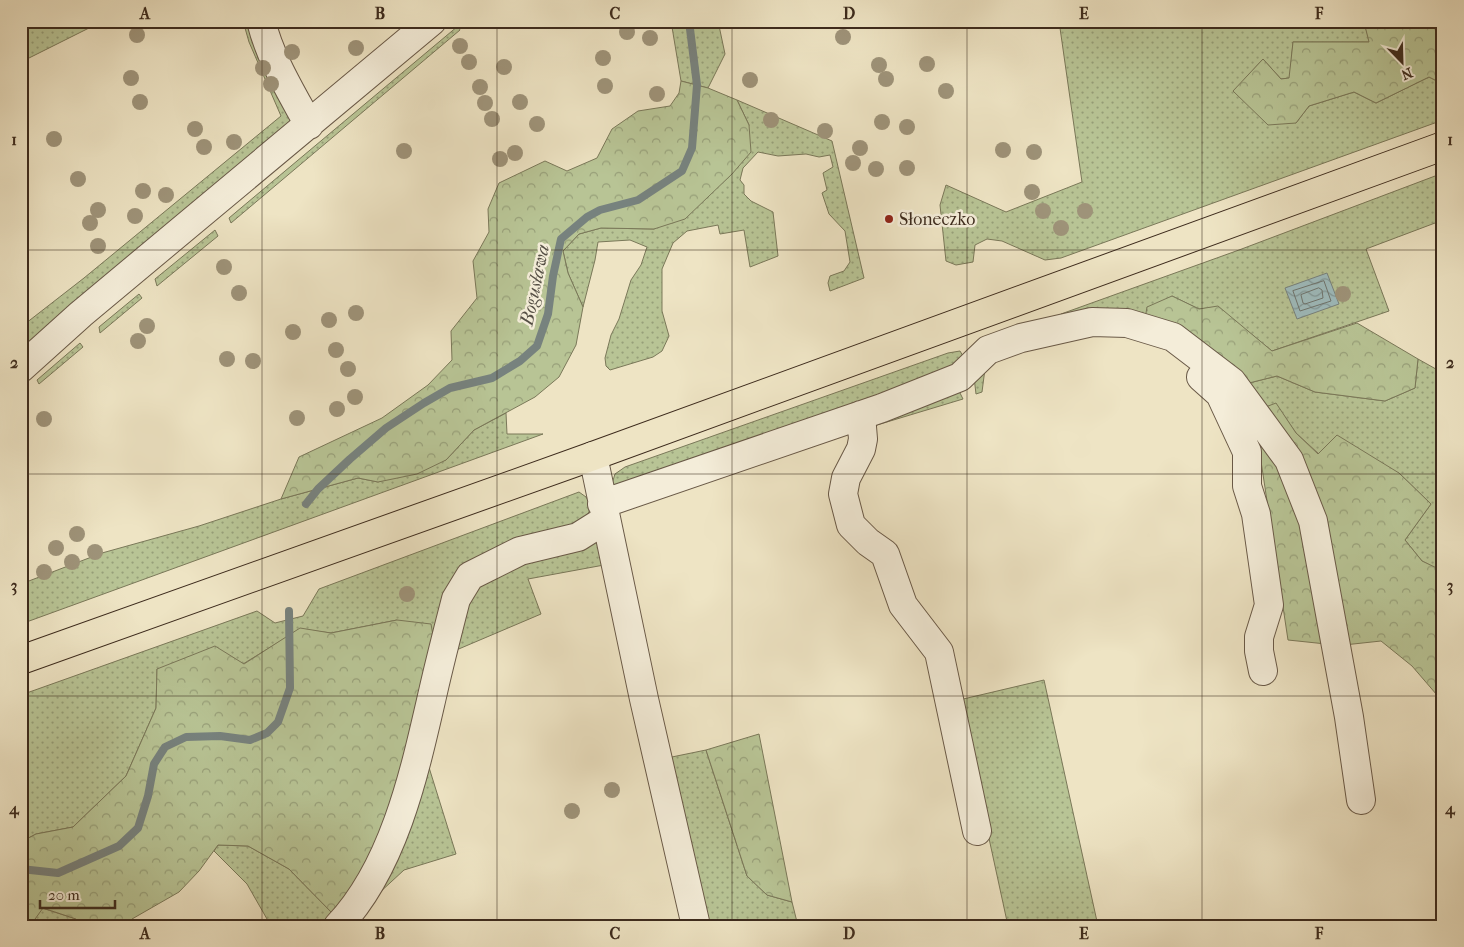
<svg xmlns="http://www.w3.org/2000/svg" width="1464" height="947" font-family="'IM FELL French Canon',serif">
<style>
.grass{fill:url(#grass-dots);stroke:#7a7859}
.forest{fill:url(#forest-crowns);stroke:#7a7859}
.water{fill:url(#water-waves);stroke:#77827e}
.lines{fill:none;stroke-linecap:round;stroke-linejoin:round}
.shore{stroke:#6e746e;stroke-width:1}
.stream{stroke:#77827e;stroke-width:8}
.minor-casing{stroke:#695947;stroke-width:30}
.major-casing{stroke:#3d2b1d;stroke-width:30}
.minor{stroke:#f4edd9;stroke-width:28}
.major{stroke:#eee4c4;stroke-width:28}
.tree{fill:#9e9379}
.grid{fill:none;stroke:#3d2b1d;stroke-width:1;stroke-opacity:0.55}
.poi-dot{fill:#8f2418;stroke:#f4edd9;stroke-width:2}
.labels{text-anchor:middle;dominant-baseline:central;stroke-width:5;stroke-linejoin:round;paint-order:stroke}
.poi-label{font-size:18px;fill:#3d2b1d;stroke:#f4edd9;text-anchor:start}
.water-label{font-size:19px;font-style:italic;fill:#554f45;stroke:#f4edd9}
.neatline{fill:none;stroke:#3d2b1d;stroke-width:2}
.grid-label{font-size:16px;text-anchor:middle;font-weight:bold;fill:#3d2b1d}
</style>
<defs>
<pattern id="grass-dots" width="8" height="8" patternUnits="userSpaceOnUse" patternTransform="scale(1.25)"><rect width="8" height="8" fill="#b8c495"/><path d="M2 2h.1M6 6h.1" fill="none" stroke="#979f79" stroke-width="1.8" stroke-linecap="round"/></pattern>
<pattern id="forest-crowns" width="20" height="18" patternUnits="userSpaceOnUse" patternTransform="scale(1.25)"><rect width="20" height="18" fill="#b8c495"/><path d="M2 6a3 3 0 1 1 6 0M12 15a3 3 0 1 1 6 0" fill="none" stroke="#979f79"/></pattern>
<pattern id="water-waves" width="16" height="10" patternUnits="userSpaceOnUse" patternTransform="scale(1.25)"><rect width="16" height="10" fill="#9ebcbe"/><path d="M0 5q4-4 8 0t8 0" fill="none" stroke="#82999a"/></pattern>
</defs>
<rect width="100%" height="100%" fill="#eee4c4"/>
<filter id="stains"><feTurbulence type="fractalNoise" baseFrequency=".004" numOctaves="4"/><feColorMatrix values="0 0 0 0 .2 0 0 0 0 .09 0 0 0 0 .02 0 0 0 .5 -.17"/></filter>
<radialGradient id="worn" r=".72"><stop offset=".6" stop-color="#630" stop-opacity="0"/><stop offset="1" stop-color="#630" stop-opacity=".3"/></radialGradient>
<!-- grass -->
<path class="grass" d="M21,21H103L21,62Z
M243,21H252L290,118L289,130L21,356V327L84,278L281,116L249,42Z
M671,21H718L725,54L708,88L681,81Z
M1059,21H1367L1365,26L1370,42H1293L1290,78L1281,79L1263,59L1234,91L1296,123L1309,106L1354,92L1376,103L1429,77L1443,84V120L1061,258L1045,260L1002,241L987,239L975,245L973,262L956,265L946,261L940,205L946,185L1006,212L1082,182Z
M458,26L460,30L231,223L229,218Z
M737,100L832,141L864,278L830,291L828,283L830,276L844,271L850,262L845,231L829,214L822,193L827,190L823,173L833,167L830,155L819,157L806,154L778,156L758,152L743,168L740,180L744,185V194L751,201L773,212L778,256L750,267L744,230L720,234L718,225L687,231L673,243L662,269V311L669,336L662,351L653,357L610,370L606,366L605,358L611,335L619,319L631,280L641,265L647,247L630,240L598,242L595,260L583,307L568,273L563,251L579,234L601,228L654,229L715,189L732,174L749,125Z
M1443,173V220L1366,249L1389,311L1272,351L1218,307L1199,309L1172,296L1145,319H1059L1061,314L1239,250Z
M215,230L218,236L157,286L155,279Z
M139,294L142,298L100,333L99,327Z
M80,343L83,347L39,384L37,380Z
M960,351L963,356L958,371L611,487L615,474L625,467L948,353Z
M1418,359L1443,373V568L1441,571L1422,561L1405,540L1431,504L1399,473L1319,454L1296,433L1276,404L1263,408L1241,385L1277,376L1315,392L1385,401L1415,388Z
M986,361L982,392L976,394L974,377Z
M959,391L963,399L867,428Z
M506,413L507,434H543L21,624V584L102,553L199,526L281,499L358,478L378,482L446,460L474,430Z
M579,492L586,497L590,504L589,512L579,525L490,555L436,653L397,620L331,633L300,629L243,664L157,669L156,708L126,776L73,827L36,834L21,842V695L257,611L275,623L303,616L319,589Z
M596,541L601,545L604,565L528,579L541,614L454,651L465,600L476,582L502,568Z
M1044,680L1098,926H1008L959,700Z
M706,750L747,876L767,895L792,902L798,926H703L667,758Z
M427,761L456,854L404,870L378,894Z
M218,845L248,846L289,869L334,915L324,926H271L247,884L214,851Z
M42,908L76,919L77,926H30Z"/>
<!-- forest -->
<path class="forest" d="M1367,21H1443V84L1429,77L1376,103L1354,92L1309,106L1296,123L1268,125L1233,91L1263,59L1281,79L1289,78L1293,42H1369L1365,26Z
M681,81L708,88L737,100L749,125L751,152L732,174L685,219L654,229L601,228L579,234L563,251L568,273L583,307L576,345L559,377L535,397L474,430L446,460L417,474L378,482L358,478L281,499L299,457L382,418L428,385L452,360L451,331L477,298L473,261L489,232L488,209L499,183L545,161L567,171L597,158L612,129L638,111L670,106L679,93Z
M1172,296L1199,309L1218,306L1272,351L1357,323L1418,359L1415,388L1385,401L1315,392L1277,376L1241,385L1145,319L1147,307Z
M1276,403L1296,433L1318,454L1337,435L1399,473L1431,504L1405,540L1422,561L1441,570L1443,568V702L1412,666L1381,641L1344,645L1263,408Z
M1256,428L1289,486L1307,537L1326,644L1288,640Z
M397,620L431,624L436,653L389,825L334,915L289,869L248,846L218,845L199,871L179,892L132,919L133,926H77L76,919L43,908L30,926H21V842L36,834L73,827L126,776L156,708L157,669L215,646L244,664L300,628L331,633Z
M759,734L792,902L767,895L747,876L706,750Z"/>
<!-- water -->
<path class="water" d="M1327,273L1339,304L1297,319L1285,288Z"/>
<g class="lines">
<!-- shore -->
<path class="shore" d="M1324,281L1331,301L1300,311L1293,291Z
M1319,288L1322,290L1323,298L1305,304L1303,303L1301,295Z"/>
<!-- stream -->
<path class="stream" d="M306,504L318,489L350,459L386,428L424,403L450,388L492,378L520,361L537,346L548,314L553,276L561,239L587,217L600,210L638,200L682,171L692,148L697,85L689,21
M21,869L58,873L119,846L138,828L148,796L154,764L165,747L186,737L220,736L250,740L267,733L278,722L290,688L289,611"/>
<!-- minor casing -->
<g class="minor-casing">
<path id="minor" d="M261,21C270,58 291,92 309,125
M21,368L81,314L432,21
M1201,377L1220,394L1247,452V486L1256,514L1269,605L1259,637V651L1263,671
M861,415L863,439L861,449L846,478L843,494L851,525L868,542L885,554L903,605L939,652L977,831
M593,456L644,699L696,926
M602,504L882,408L960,377L988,350L1021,338L1092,322L1127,323L1173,337L1232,382L1289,460L1313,521L1349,717L1361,800
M338,926C395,866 415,770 433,692C440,661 448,630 456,599L470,576L520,551L578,537L605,520"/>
</g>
<!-- major casing -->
<g class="major-casing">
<path id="major" d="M21,660L593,456L1443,146"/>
</g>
<!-- minor -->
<use href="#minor" class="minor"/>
<!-- major -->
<use href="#major" class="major"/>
</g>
<!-- trees -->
<g class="tree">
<circle cx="627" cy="32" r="8"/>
<circle cx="137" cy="35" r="8"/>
<circle cx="843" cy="37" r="8"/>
<circle cx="650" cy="38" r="8"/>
<circle cx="460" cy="46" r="8"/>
<circle cx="356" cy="48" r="8"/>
<circle cx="292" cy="52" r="8"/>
<circle cx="603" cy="58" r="8"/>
<circle cx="469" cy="62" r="8"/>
<circle cx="927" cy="64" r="8"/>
<circle cx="879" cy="65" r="8"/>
<circle cx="504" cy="67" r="8"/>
<circle cx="263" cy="68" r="8"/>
<circle cx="131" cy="78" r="8"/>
<circle cx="886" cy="79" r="8"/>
<circle cx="750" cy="80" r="8"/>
<circle cx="271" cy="84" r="8"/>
<circle cx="605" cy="86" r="8"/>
<circle cx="480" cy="87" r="8"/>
<circle cx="946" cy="91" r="8"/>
<circle cx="657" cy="94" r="8"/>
<circle cx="140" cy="102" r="8"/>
<circle cx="520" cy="102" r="8"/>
<circle cx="485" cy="103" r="8"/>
<circle cx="492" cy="119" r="8"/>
<circle cx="771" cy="120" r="8"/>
<circle cx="882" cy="122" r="8"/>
<circle cx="537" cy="124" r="8"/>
<circle cx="907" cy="127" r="8"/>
<circle cx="195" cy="129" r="8"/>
<circle cx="825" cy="131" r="8"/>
<circle cx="54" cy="139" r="8"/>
<circle cx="234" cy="142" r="8"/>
<circle cx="204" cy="147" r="8"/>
<circle cx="860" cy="148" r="8"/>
<circle cx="1003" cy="150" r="8"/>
<circle cx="404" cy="151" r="8"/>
<circle cx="1034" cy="152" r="8"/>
<circle cx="515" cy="153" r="8"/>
<circle cx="500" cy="159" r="8"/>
<circle cx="853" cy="163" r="8"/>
<circle cx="907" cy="168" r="8"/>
<circle cx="876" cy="169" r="8"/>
<circle cx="78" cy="179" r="8"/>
<circle cx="143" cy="191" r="8"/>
<circle cx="1032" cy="192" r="8"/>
<circle cx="166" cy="195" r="8"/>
<circle cx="98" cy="210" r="8"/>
<circle cx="1043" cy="211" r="8"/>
<circle cx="1085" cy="211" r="8"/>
<circle cx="135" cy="216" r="8"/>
<circle cx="90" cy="223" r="8"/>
<circle cx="1061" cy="228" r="8"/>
<circle cx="98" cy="246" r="8"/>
<circle cx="224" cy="267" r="8"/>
<circle cx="239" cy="293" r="8"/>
<circle cx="1343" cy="294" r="8"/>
<circle cx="356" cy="313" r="8"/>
<circle cx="329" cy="320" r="8"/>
<circle cx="147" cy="326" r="8"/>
<circle cx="293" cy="332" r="8"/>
<circle cx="138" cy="341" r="8"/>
<circle cx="336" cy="350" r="8"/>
<circle cx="227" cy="359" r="8"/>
<circle cx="253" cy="361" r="8"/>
<circle cx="348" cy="369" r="8"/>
<circle cx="355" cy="397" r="8"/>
<circle cx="337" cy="409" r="8"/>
<circle cx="297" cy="418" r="8"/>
<circle cx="44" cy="419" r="8"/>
<circle cx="77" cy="534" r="8"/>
<circle cx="56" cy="548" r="8"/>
<circle cx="95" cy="552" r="8"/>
<circle cx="72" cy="562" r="8"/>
<circle cx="44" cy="572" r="8"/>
<circle cx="407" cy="594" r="8"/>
<circle cx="612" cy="790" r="8"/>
<circle cx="572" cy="811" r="8"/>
</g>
<!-- grid -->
<path class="grid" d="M262,21V926M497,21V926M732,21V926M967,21V926M1202,21V926M21,250H1443M21,474H1443M21,696H1443"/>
<!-- markers -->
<circle class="poi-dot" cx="889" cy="219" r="5"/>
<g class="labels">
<!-- poi labels -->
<g class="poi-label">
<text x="899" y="219">Słoneczko</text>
</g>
<!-- water labels -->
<g class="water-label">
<text transform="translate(535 285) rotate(-78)">Bogusława</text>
</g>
</g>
<!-- margin -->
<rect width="1464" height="947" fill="none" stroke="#eee4c4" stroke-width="55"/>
<!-- north arrow -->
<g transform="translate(1402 62) rotate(157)" stroke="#f4edd9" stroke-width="4" paint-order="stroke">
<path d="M0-4L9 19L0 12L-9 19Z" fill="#3d2b1d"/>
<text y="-8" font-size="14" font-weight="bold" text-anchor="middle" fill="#3d2b1d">N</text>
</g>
<!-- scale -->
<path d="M40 900v8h75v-8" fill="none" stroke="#3d2b1d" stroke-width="2.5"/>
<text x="48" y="900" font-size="15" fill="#3d2b1d" stroke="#f4edd9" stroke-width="4" paint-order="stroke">20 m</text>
<rect x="28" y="28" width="1408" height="892" class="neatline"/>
<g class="grid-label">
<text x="145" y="19">A</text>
<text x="380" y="19">B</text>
<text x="615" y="19">C</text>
<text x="849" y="19">D</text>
<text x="1084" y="19">E</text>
<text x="1319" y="19">F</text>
<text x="14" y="145">1</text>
<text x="1450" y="145">1</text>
<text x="14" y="368">2</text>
<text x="1450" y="368">2</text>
<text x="14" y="591">3</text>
<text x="1450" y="591">3</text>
<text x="14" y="814">4</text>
<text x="1450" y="814">4</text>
<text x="145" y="939">A</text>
<text x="380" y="939">B</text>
<text x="615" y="939">C</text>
<text x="849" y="939">D</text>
<text x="1084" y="939">E</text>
<text x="1319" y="939">F</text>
</g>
<rect width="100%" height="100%" filter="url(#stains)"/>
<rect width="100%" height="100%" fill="url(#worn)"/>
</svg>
